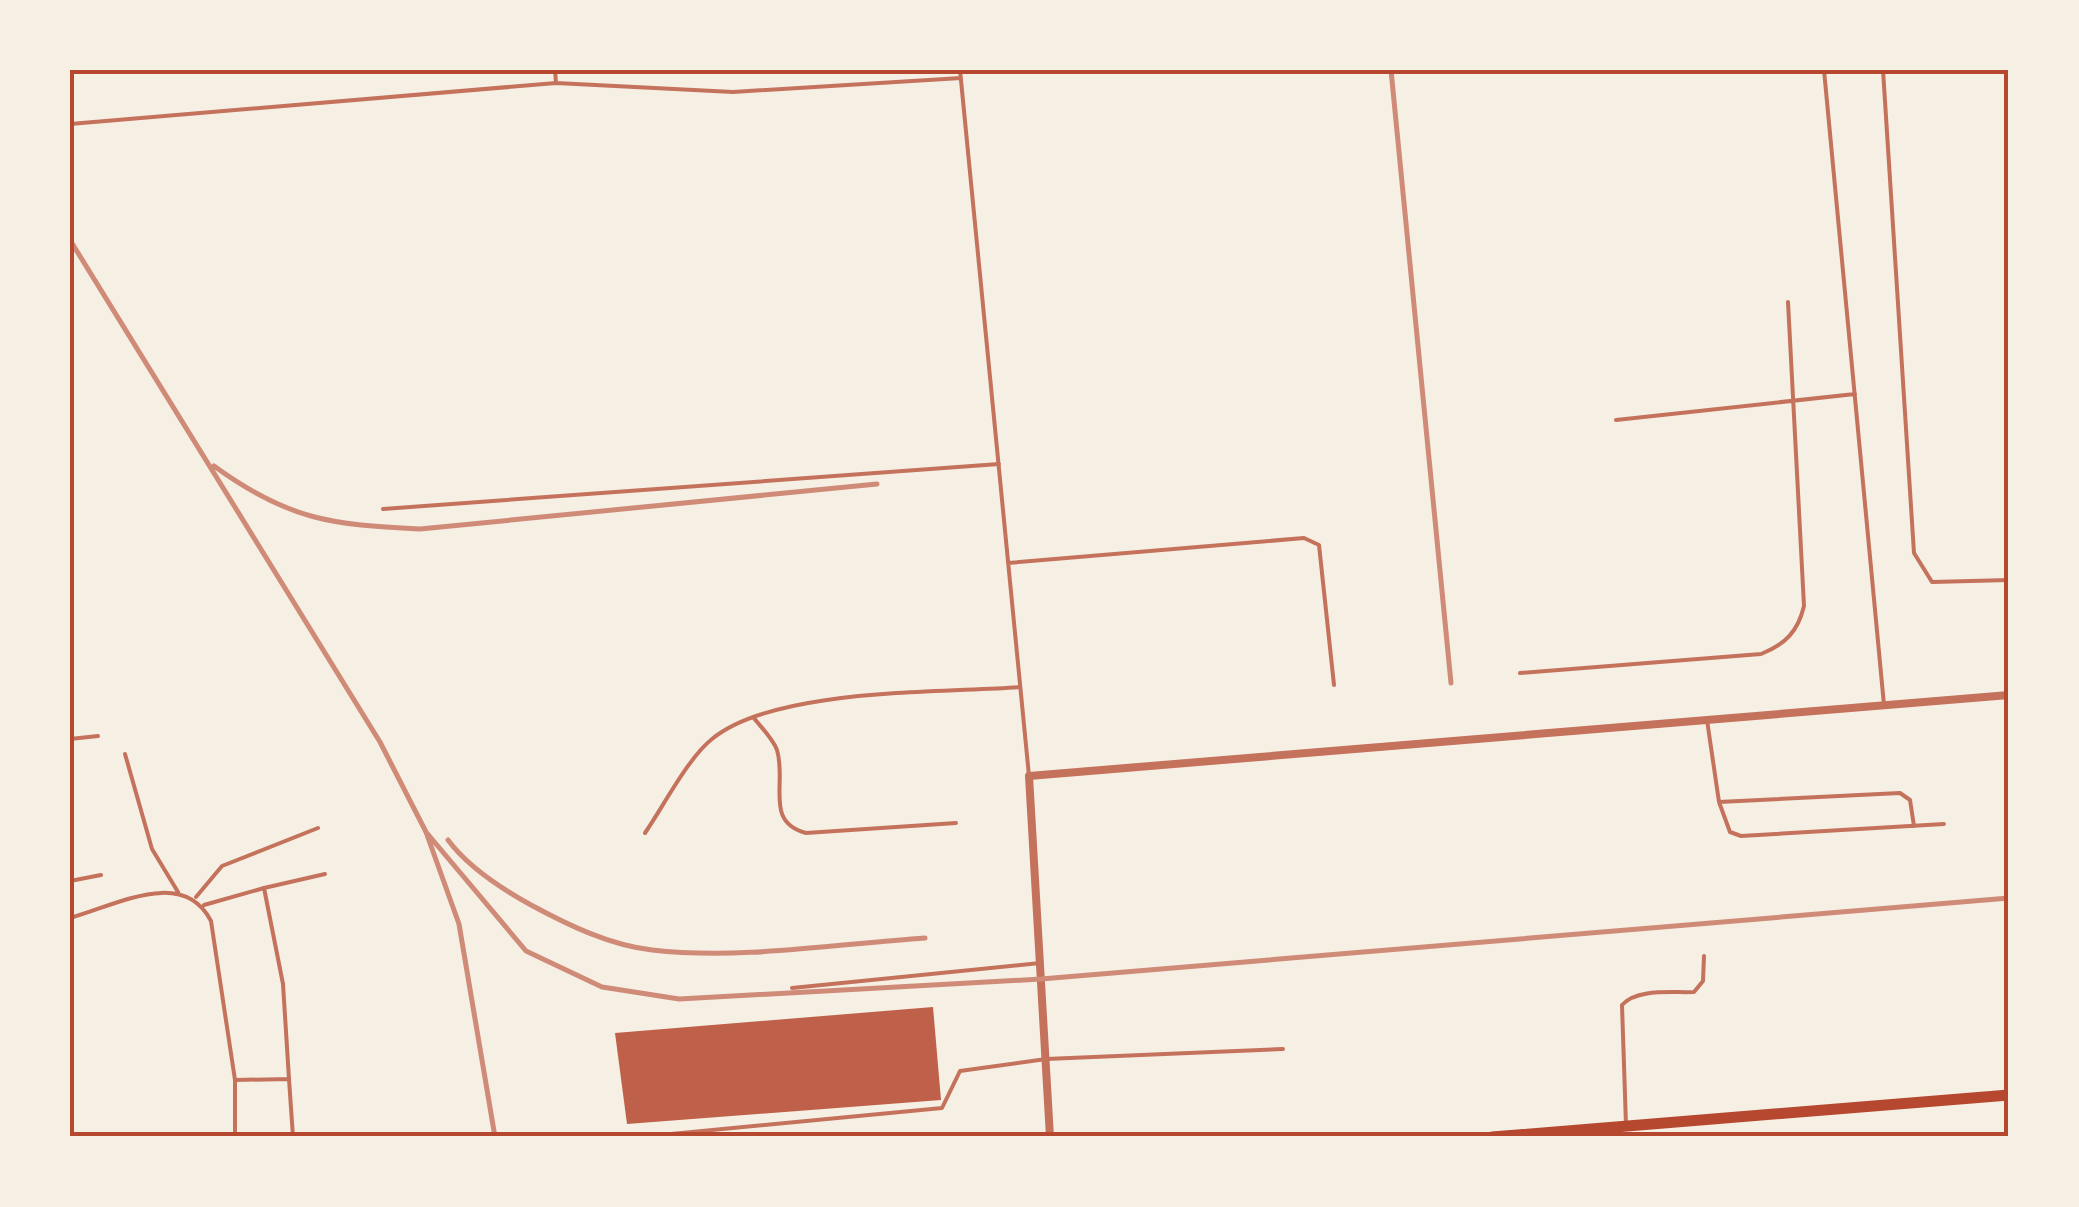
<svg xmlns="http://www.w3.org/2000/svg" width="2079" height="1207" font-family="'Crimson Pro',serif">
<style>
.building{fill:#bf614a}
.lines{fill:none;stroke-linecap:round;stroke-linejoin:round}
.service{stroke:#c5725c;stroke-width:4}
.minor{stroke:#c5725c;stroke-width:8}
.secondary{stroke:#b5482f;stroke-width:11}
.rail{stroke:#cf8b77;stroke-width:5}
.neatline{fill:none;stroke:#b5482f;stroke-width:4}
</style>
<rect width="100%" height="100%" fill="#f6efe4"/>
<!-- building -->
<path class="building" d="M933,1007L941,1100L627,1124L615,1033Z"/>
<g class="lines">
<!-- service -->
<path class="service" d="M555,70L556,83
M960,70L1029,776
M1824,70L1884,705
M1883,70L1914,553L1932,582L2009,580
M70,124L556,83L733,92L961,78
M1616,420L1855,394
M383,509L999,464
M1008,563L1304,538L1319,545L1334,685
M1520,673L1761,654C1786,644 1798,631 1804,606L1788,302
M753,717C761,727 773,739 777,750C787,783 764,822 806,833L956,823
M1707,720L1719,802L1730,832L1741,836L1944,824
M70,739L98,736
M125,754L152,849L178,892
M1719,802L1900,793L1910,800L1914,826
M645,833C663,807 688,758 712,739C774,688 939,693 1020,687
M70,881L101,875
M264,888L325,874
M196,897L222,866L318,828
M204,905L264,888L283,984L289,1079
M70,918C117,905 183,867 211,921L235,1080V1137
M792,988L1040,963
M235,1080L289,1079L293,1137
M1626,1125L1622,1005C1637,988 1672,993 1694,992L1703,981L1704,956
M640,1137L942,1108L960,1071L1046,1059L1283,1049"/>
<!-- minor -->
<path class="minor" d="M1050,1137L1029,776L2009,695"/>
<!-- secondary -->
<path class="secondary" d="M1492,1137L2009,1095"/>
<!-- rail -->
<path class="rail" d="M1391,70L1451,683
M70,240L380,742L426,832L459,924L495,1137
M214,466C288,520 332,525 420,529L877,484
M426,832L526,951L602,987L679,999L1041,979L2009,898
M448,840C468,867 502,889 531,905C568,925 609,945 652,950C741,960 836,944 925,938"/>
</g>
<!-- border -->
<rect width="2079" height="1207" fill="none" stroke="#f6efe4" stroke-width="145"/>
<rect x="72" y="72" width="1934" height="1062" class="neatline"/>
</svg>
